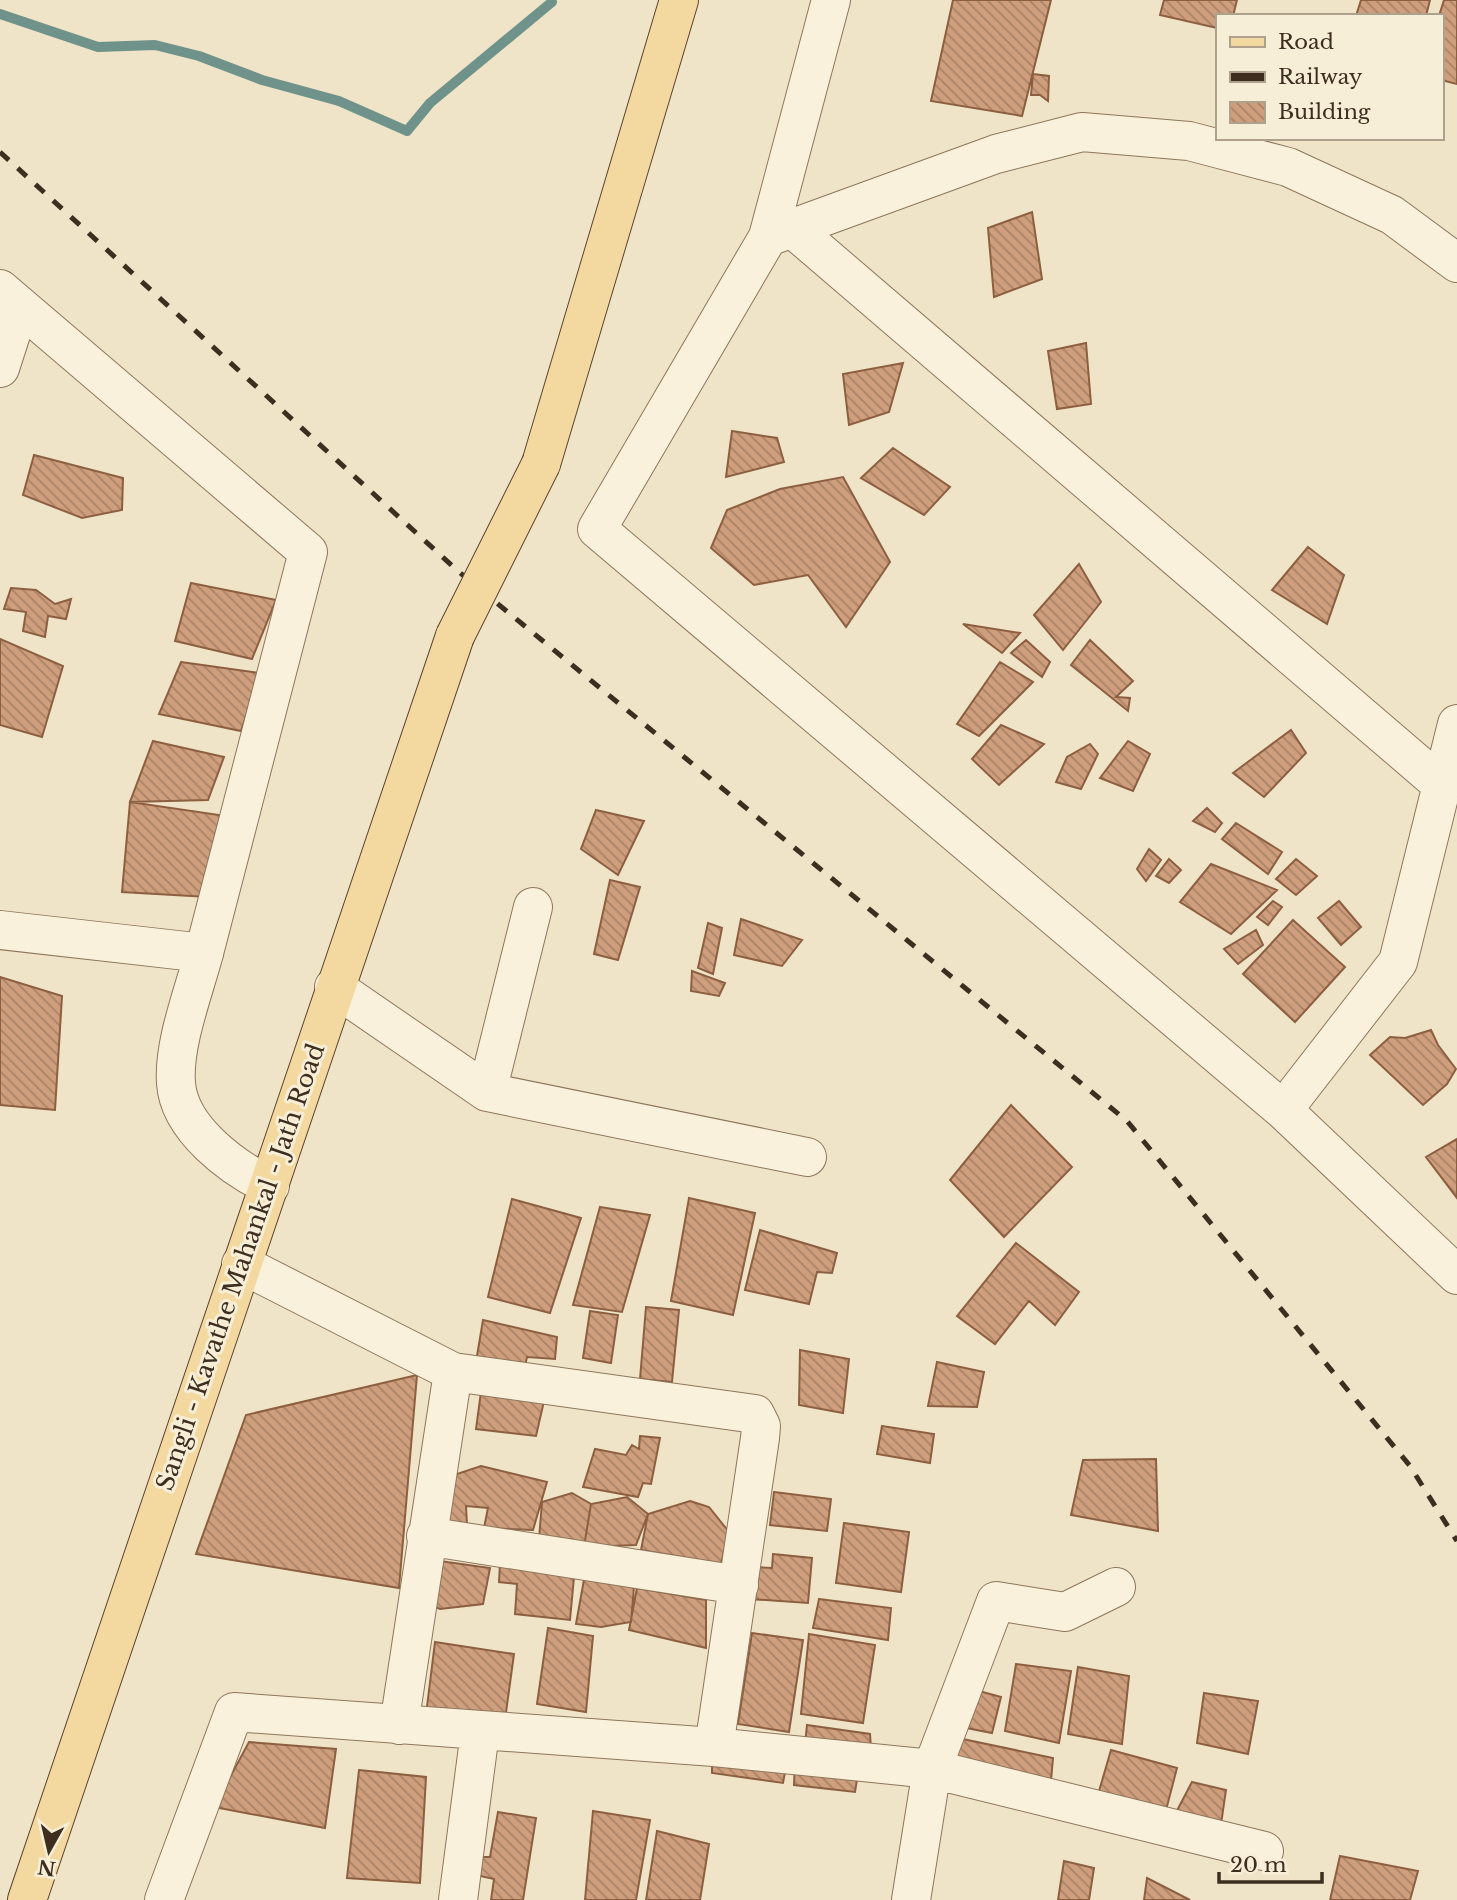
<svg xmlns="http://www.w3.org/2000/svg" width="1457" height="1900" font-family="'Libre Baskerville',serif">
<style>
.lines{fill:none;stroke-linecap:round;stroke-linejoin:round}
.stream{stroke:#6f938a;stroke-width:10}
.building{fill:url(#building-back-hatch);stroke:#8d5f41;stroke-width:2}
.minor-casing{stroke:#8d765c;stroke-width:40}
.tertiary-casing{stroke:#8d765c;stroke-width:40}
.primary-casing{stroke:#5b4430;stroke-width:40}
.minor{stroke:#faf1dc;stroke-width:38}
.tertiary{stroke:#faf1dc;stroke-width:38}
.primary{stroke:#f3d9a0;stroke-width:38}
.rail{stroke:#3d2e20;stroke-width:5;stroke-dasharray:12 12;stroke-linecap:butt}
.primary-bridge-casing{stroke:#5b4430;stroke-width:40;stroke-linecap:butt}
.primary-bridge{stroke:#f3d9a0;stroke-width:38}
.labels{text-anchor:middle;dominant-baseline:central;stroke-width:6;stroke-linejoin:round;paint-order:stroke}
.street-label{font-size:24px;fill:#3d2e20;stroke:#f7eed8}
</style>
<defs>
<pattern id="building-back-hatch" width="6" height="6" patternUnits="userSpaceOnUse" patternTransform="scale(1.75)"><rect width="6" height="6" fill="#cf9f7d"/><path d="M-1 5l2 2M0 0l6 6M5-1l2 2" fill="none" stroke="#a98266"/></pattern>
</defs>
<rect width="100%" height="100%" fill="#f0e4c8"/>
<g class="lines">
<!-- stream -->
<path class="stream" d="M0,14L98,47L155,45L199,56L262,80L339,101L407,131L430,103L552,2"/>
</g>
<!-- building -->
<path class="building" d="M953,0H1051L1022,116L931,101Z
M1164,0H1237L1233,16H1217V28L1160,15Z
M1361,0H1430L1426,16H1356Z
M1444,0H1457V84L1441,80L1439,16Z
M1033,74L1049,76L1048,101L1040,95H1031Z
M1032,212L1042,279L994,297L988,228Z
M1086,343L1091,404L1057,409L1048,351Z
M903,363L889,412L849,425L843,374Z
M732,431L777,438L784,462L726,477Z
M893,448L950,487L924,515L861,478Z
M34,455L123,478L122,510L82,518L23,495Z
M843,477L890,562L846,627L808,575L754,585L711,548L727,510L780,489Z
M1308,547L1344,575L1327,624L1272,590Z
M1079,564L1101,602L1063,650L1034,615Z
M191,583L276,600L252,659L175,641Z
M11,588L36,590L55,604L71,599L66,619L48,616L45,637L23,631L26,612L4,609Z
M963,624L1020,633L1002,653Z
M0,639L63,666L42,737L0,725Z
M1026,640L1050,662L1042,677L1011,653Z
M1090,640L1133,681L1116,697L1130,698L1128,711L1071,665Z
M181,662L260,673L241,731L159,714Z
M1000,662L1033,682L979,736L957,724Z
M1001,725L1044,744L999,785L972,759Z
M1291,730L1306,753L1264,797L1233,773Z
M153,741L224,757L208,800L130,802Z
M1128,741L1150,754L1133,791L1100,778Z
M1090,744L1098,754L1081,789L1056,782L1067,757Z
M130,802L226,816L208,897L122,892Z
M1207,808L1222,823L1215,832L1193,821Z
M596,810L644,821L618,875L581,849Z
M1236,823L1282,852L1268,874L1222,839Z
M1149,849L1161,860L1146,881L1137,869Z
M1169,859L1181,870L1169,883L1156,876Z
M1296,859L1317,876L1296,895L1276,879Z
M1211,864L1277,890L1231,934L1180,902Z
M610,880L640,887L618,960L594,954Z
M1273,901L1282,907L1268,925L1257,917Z
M1339,901L1361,927L1341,945L1318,918Z
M741,919L802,940L782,966L734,955Z
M1293,920L1345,967L1295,1022L1243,974Z
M708,923L722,928L713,974L698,968Z
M1256,930L1263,945L1238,964L1224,949Z
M692,971L725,983L719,996L691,991Z
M0,977L62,996L55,1110L0,1105Z
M1431,1030L1438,1045L1456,1069L1447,1084L1423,1105L1370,1055L1390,1037L1405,1038Z
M1011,1105L1072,1167L1004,1237L950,1180Z
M1457,1139V1198L1426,1157Z
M689,1198L755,1213L733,1315L671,1301Z
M512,1199L581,1218L550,1313L488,1297Z
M600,1207L650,1215L622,1312L573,1305Z
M760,1230L837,1253L832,1273L817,1272L809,1304L745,1290Z
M1016,1243L1079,1292L1055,1325L1029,1301L995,1344L957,1316Z
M646,1307L679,1310L672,1382L640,1379Z
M590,1311L618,1315L611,1363L583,1358Z
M483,1320L557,1337L555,1359L527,1357L523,1375L475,1368Z
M800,1350L849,1359L843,1413L799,1405Z
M937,1362L984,1372L977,1407L928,1406Z
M417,1375L399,1588L196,1554L246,1415Z
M481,1392L544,1401L536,1436L476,1429Z
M882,1426L934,1434L930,1463L877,1454Z
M640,1436L660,1438L651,1484L643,1483L638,1497L583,1487L595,1449L626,1455L632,1445L639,1449Z
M1156,1459L1158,1531L1071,1515L1083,1460Z
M481,1466L547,1482L533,1530L484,1528L488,1508L466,1506L467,1525L441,1522L451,1476Z
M774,1492L831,1499L827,1531L770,1525Z
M572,1493L591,1504L584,1547L539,1539L542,1502Z
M627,1497L648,1514L636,1545L584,1547L591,1504Z
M690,1501L709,1507L729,1532L721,1564L641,1550L648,1514Z
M844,1523L909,1532L901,1592L836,1583Z
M773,1554L812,1558L808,1603L750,1599L753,1567L772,1568Z
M433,1560L490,1568L483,1604L440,1609L422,1601Z
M500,1563L574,1577L570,1620L515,1614L517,1584L499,1582Z
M585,1574L634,1587L631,1622L601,1627L576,1624Z
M637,1588L706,1600V1648L629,1630Z
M819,1599L891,1608L888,1640L813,1628Z
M548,1628L593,1636L586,1712L537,1704Z
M752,1633L803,1640L789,1732L738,1724Z
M809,1634L875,1645L863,1723L801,1714Z
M435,1642L514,1654L504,1727L425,1723Z
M1016,1664L1071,1671L1059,1743L1005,1731Z
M1078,1667L1129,1676L1122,1744L1068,1734Z
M968,1688L1001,1697L992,1733L956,1726Z
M1204,1693L1258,1701L1248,1754L1197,1743Z
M807,1725L870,1734L871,1748L804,1755Z
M958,1738L1053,1758L1050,1792L952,1767Z
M249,1742L336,1749L325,1828L214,1807Z
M1111,1750L1177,1768L1165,1814L1095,1805Z
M712,1755L787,1761L783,1783L712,1773Z
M795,1761L859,1767L855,1792L794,1785Z
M359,1770L426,1777L420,1883L347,1878Z
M1192,1782L1226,1790L1220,1831L1172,1820Z
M593,1811L650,1820L636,1900H585Z
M498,1812L536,1818L523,1900H491L494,1879L476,1875L479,1857H490Z
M657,1831L709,1844L700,1900H646Z
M1340,1856L1418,1871L1410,1900H1330Z
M1064,1861L1094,1868L1089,1900H1058Z
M1147,1878L1190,1900H1144Z"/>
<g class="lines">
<!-- minor casing -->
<g class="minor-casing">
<path id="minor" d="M831,0L768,237L597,529L1283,1110L1457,1275
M792,228L1442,785
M771,236L996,154L1082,132L1189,141L1288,167L1392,215L1457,263
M0,289L308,552L204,953
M0,368L20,306
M334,987L487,1092L533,907
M487,1092L807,1157
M1283,1110L1398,962L1457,724
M241,1264L453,1372L755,1414L761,1426L760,1438L714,1747
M426,1536L739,1585
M399,1725L453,1372
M164,1900L234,1712L714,1747L932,1769L996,1601L1065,1612L1116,1587
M458,1900L480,1732
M911,1900L932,1769L1264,1851"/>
</g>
<!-- tertiary casing -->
<g class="tertiary-casing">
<path id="tertiary" d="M0,930L204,953C194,991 173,1044 176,1083C179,1129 233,1168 270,1186"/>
</g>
<!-- primary casing -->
<g class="primary-casing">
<path id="primary" d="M541,464L679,0
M27,1900L455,636"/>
</g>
<!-- minor -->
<use href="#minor" class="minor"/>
<!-- tertiary -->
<use href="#tertiary" class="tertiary"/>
<!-- primary -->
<use href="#primary" class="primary"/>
<!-- rail -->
<path class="rail" d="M0,152L459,572L1127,1121L1410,1466L1457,1541"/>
<!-- primary-bridge casing -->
<g class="primary-bridge-casing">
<path id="primary-bridge" d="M455,636L541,464"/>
</g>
<!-- primary-bridge -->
<use href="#primary-bridge" class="primary-bridge"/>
</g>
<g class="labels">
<!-- street labels -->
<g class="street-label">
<text transform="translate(240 1267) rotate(-71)">Sangli - Kavathe Mahankal - Jath Road</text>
</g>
</g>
<!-- legend -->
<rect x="1216" y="14" width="228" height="126" fill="#f7eed8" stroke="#ada18e" stroke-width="2"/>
<rect x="1230" y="37" width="35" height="10" fill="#f3d9a0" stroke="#ada18e" stroke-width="2"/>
<text x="1278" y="49" font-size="21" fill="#3d2e20">Road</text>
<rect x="1230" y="72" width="35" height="10" fill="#3d2e20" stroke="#ada18e" stroke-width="2"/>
<text x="1278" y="84" font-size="21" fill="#3d2e20">Railway</text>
<rect x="1230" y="102" width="35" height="21" fill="url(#building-back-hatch)" stroke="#ada18e" stroke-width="2"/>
<text x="1278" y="119" font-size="21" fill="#3d2e20">Building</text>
<!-- north arrow -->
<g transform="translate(49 1851) rotate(188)" stroke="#f7eed8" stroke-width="5" paint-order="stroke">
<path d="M0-5L12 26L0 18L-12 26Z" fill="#3d2e20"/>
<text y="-10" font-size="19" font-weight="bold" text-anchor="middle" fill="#3d2e20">N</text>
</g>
<!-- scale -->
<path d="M1219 1872v10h103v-10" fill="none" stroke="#3d2e20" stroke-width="3.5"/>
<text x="1230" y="1872" font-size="21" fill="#3d2e20" stroke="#f7eed8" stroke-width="5" paint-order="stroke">20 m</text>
</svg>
